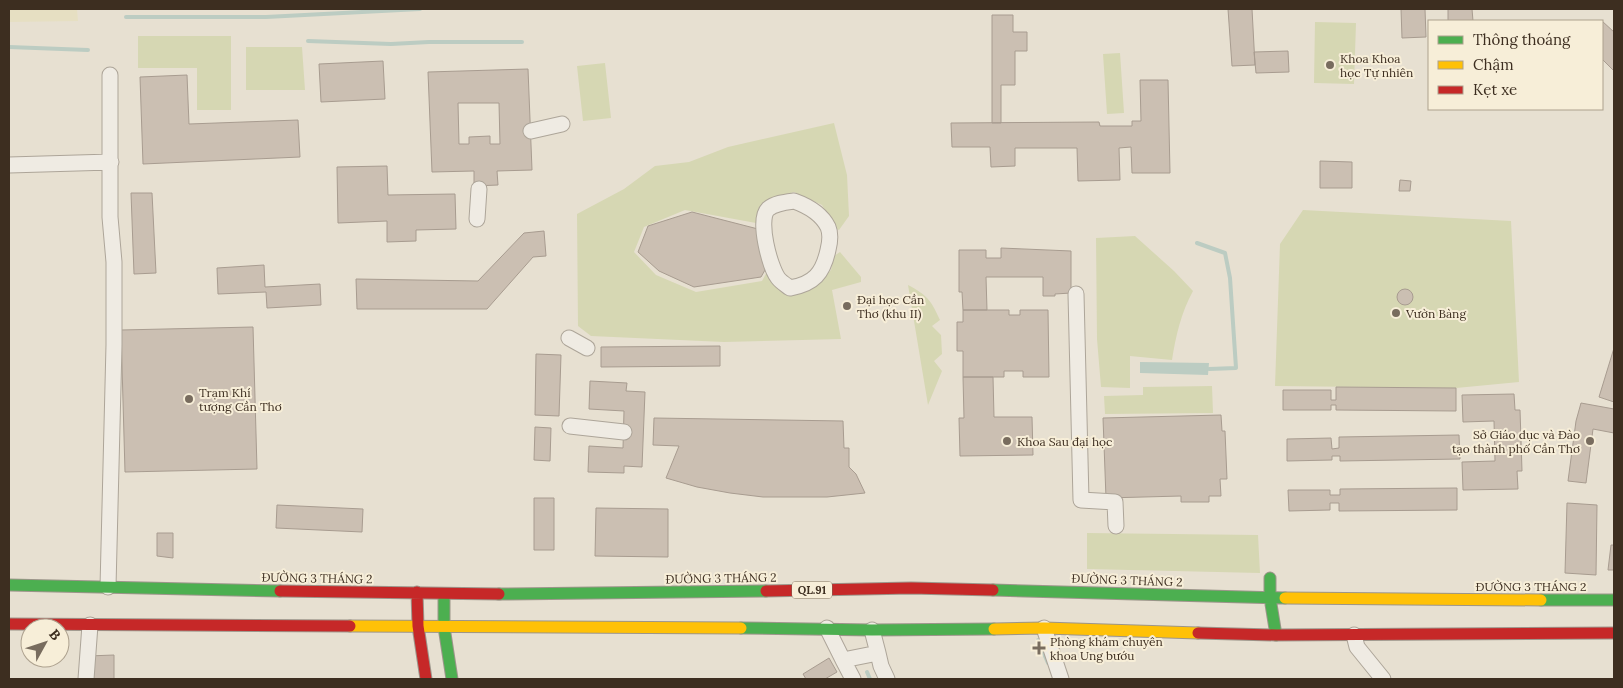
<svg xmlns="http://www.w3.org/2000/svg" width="1623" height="688" font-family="Lora,serif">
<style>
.farmland{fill:#e6dfc2}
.green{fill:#d6d7b3}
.water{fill:#bcccc2}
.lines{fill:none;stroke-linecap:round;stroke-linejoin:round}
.stream{stroke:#bcccc2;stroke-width:4}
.building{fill:#cbbfb2;stroke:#a89c90;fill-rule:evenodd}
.street-casing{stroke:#ada599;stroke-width:17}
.fast-casing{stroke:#9c958a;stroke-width:13}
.slow-casing{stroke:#9c958a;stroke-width:13}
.jam-casing{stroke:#9c958a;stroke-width:13}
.street{stroke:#efebe3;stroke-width:15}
.fast{stroke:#4caf50;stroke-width:11}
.slow{stroke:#ffc107;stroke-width:11}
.jam{stroke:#c62828;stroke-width:11}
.poi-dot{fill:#786c5e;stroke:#f7eed8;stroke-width:2}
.labels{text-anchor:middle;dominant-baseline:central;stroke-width:4;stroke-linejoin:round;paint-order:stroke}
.shield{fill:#f7eed8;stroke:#756857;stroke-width:1}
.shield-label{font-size:11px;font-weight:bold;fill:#3d2e20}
.poi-label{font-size:12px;fill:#3d2e20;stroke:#f7eed8;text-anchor:start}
.street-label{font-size:12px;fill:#3d2e20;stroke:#f7eed8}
</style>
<rect width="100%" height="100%" fill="#e7e0d1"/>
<!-- farmland -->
<path class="farmland" d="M9,9H77L78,21L9,22Z"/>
<!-- green -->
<path class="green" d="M1315,22L1356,23L1354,84L1314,83Z
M138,36H231V110H197V68H138Z
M246,47H302L305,90H246Z
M1120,53L1124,113L1107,114L1103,54Z
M605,63L611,118L583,121L577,66Z
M834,123L847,175L849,216L839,230L834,228L822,205L794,192L776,197L759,207L756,223L685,210L644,227L634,252L656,275L696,292L762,281L769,268L777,280L812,289L831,270L834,256L840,252L861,277V282L832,290L841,339L724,342L591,336L578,326L577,214L624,189L655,166L689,162L728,147Z
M1303,210L1511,221L1519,382L1456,388L1275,386L1280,244Z
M1135,236L1174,271L1193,291C1181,313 1176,335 1172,360L1130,356V388L1101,387L1097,339L1096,238Z
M908,285C927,295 931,300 940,320L932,326L941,335L942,354L934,361L942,371L928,405Z
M1212,386L1213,413L1105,414L1104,396L1143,395V387Z
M1087,533L1258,535L1260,573L1087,569Z"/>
<!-- water -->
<path class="water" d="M1140,362L1209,363L1208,375L1140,373Z"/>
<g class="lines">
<!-- stream -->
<path class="stream" d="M126,17H266L420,9
M308,41L391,44L429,42H522
M9,47L88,50
M1197,243L1225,253L1230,278L1236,368L1209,369
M1038,640L1048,663
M867,672L870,679"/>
</g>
<!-- building -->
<path class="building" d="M1228,9H1252L1255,65L1232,66Z
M1401,9H1425L1426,37L1402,38Z
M1448,9H1472L1473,21H1448Z
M992,15H1013V32H1027V51H1015V85H1001V123H992Z
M1602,21L1614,32V71L1602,59Z
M1288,51L1289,72L1256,73L1254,52Z
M383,61L385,99L321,102L319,64Z
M528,69L532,170L497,171L498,185L474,186V171L432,172L428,72ZM458,103H499L500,144H490V136L469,137V144H459Z
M187,75L189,124L298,120L300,157L143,164L140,77Z
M1140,80H1168L1170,173H1132L1131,147L1119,148L1120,180L1078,181L1077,148H1015V166L991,167L990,147H952L951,123L1099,122L1100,126H1132V121H1141Z
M1320,161L1352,162V188H1320Z
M387,166L388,195L455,194L456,229L416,230V241L387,242V221L338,223L337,167Z
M1400,180L1411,181L1410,191H1399Z
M131,193H152L156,273L134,274Z
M692,212L758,229L769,263L761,277L694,287L659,271L638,252L648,226Z
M544,231L546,256L533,257L487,309H357L356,279L478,281L524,233Z
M1001,248L1071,251V293L1055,294V296H1043V277H986L987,310H963L962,292H959V250H986V258H1001Z
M264,265L265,287L320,284L321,305L267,308L266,292L218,294L217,268Z
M1397 297a8 8 0 1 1 16 0a8 8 0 1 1-16 0Z
M963,310H1009V315H1020V310H1048L1049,377H1023V371H1004V377H963V351H957V322H963Z
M253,327L257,469L125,472L121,330Z
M720,346V366L601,367V347Z
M1614,348V402L1599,397Z
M536,354L561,355L559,416L535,415Z
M963,377H993L994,417H1032L1033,455L960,456L959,418H964Z
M590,381L627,383L626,391L645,392L642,467L624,466V473L588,472L589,446L623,448L624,411L589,409Z
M1336,387L1456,388V411L1336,410V405H1331V410H1283V390H1331V400H1336Z
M1514,394L1515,410H1520L1522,471H1517L1518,489L1463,490L1462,462L1495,461L1494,421L1463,422L1462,395Z
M1581,403L1614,409V433L1593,429L1586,483L1568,481L1576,421Z
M1221,415L1222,431H1225L1227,479H1220L1221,496H1209V502H1181V496L1106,498L1103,418Z
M654,418L843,421L844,448H849V467L856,474L865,493L827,497H763L730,493L697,487L666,478L679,446L653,445Z
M535,427L551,428L550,461L534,460Z
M1459,435L1460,459L1340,461V456H1332V460L1287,461V439L1331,438L1332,449L1339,448V437Z
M1457,488V510L1339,511V503H1330V510L1289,511L1288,490H1330V495H1340V489Z
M534,498H554V550H534Z
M1567,503L1597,505L1596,575L1565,573Z
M277,505L363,509L362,532L276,528Z
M596,508L668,509V557L595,556Z
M157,533H173V558L157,556Z
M1611,545H1614V570H1608Z
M114,655V679H87L88,656Z
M829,658L837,672L825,679H806L803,674Z"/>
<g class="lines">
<!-- street casing -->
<g class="street-casing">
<path id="street" d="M531,131L562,124
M9,165L111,162
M794,201C808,206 821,213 828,227C831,234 830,242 828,250C823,273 814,284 790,288C786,285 781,282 778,278C770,267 757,220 768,209C775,203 786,202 794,201Z
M477,219L479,189
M1076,294L1081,500L1115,502L1116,526
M569,338L587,348
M570,426L624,432
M108,587L114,345V262L110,217V75
M827,628L843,660L878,653L872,630
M1044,628L1061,679
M1354,635L1357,647L1383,679
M878,653L881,666L887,679
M843,660L853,679
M86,679L90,625"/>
</g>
<!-- fast casing -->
<g class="fast-casing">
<path id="fast" d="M1270,578V598L1276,635
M9,585L280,591
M993,590L1285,598
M444,594V627L452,679
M499,594L766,591
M1541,600H1614
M741,628L872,630L994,629"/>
</g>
<!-- slow casing -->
<g class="slow-casing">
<path id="slow" d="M1285,598L1541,600
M350,626L741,628
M994,629L1044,628L1198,633"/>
</g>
<!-- jam casing -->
<g class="jam-casing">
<path id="jam" d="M280,591L499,594
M766,591L911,588L993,590
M417,592L418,626L426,679
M9,624L350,626
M1198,633L1276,635L1614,633"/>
</g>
<!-- street -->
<use href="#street" class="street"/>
<!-- fast -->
<use href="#fast" class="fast"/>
<!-- slow -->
<use href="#slow" class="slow"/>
<!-- jam -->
<use href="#jam" class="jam"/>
</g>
<!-- markers -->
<g class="poi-dot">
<circle cx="1330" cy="65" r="5"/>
<circle cx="847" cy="306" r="5"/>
<circle cx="1396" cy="313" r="5"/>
<circle cx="189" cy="399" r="5"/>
<circle cx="1007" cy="441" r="5"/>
<circle cx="1590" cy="441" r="5"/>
<path d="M1036.5 640.5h5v5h5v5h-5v5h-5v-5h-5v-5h5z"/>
</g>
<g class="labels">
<!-- shield labels -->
<rect class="shield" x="792" y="581.5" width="40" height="17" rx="4"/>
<g class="shield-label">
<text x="812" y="590">QL.91</text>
</g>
<!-- poi labels -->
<g class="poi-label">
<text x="1340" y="58">Khoa Khoa<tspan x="1340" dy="14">học Tự nhiên</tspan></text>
<text x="857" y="299">Đại học Cần<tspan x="857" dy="14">Thơ (khu II)</tspan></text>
<text x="1406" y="313">Vườn Bàng</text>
<text x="199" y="392">Trạm Khí<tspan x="199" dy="14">tượng Cần Thơ</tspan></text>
<text x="1580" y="434" text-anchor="end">Sở Giáo dục và Đào<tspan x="1580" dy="14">tạo thành phố Cần Thơ</tspan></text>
<text x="1017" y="441">Khoa Sau đại học</text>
<text x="1050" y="641">Phòng khám chuyên<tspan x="1050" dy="14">khoa Ung bướu</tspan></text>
</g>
<!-- street labels -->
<g class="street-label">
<text transform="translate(317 578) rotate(1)">ĐƯỜNG 3 THÁNG 2</text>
<text transform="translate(721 578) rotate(-1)">ĐƯỜNG 3 THÁNG 2</text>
<text transform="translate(1127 580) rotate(2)">ĐƯỜNG 3 THÁNG 2</text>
<text x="1531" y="586">ĐƯỜNG 3 THÁNG 2</text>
</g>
</g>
<!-- border -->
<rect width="1623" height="688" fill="none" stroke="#3d2e20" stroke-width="20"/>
<!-- legend -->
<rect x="1428" y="20" width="175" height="90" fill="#f7eed8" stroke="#ada18e"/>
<rect x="1438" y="36" width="25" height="8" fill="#4caf50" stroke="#ada18e"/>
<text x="1473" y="45" font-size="15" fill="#3d2e20">Thông thoáng</text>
<rect x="1438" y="61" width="25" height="8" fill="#ffc107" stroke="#ada18e"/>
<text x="1473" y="70" font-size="15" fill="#3d2e20">Chậm</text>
<rect x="1438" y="86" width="25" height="8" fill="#c62828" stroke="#ada18e"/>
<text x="1473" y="95" font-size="15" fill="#3d2e20">Kẹt xe</text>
<!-- north arrow -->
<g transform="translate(45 643) rotate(50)"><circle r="24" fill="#f7eed8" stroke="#ada18e"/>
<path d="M0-4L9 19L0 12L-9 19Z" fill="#786c5e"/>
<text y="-8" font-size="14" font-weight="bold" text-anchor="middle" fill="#3d2e20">B</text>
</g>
</svg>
